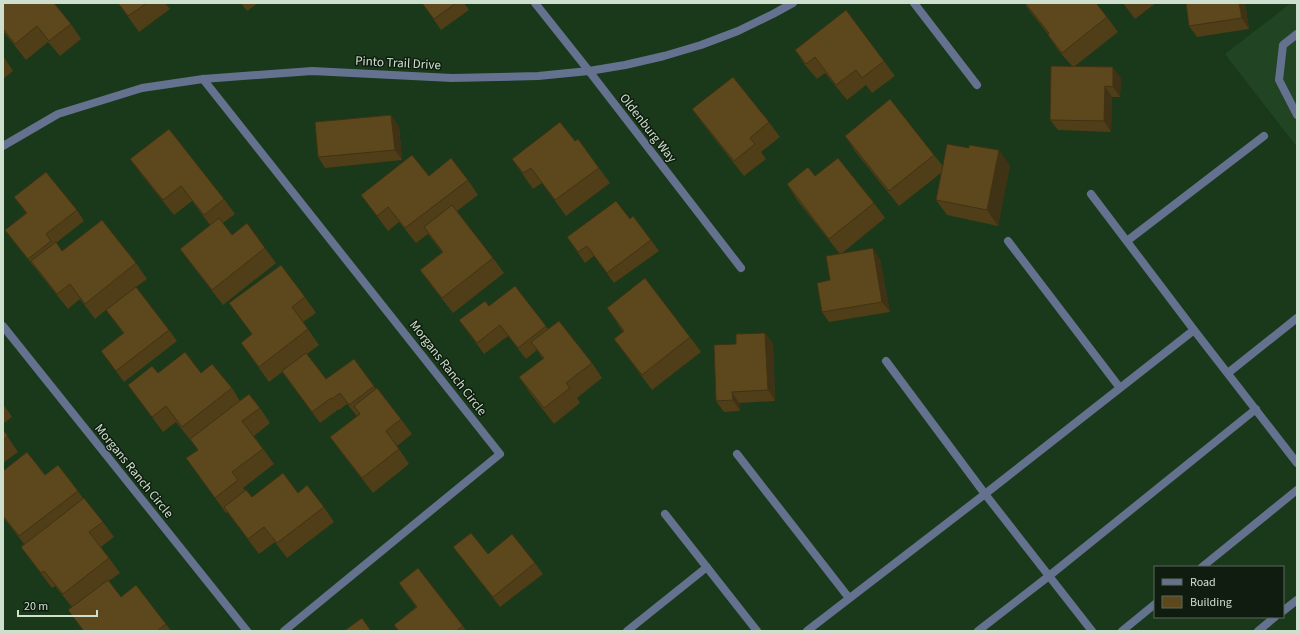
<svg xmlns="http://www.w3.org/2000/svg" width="1300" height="634" font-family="'Source Sans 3',sans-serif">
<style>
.built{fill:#214522}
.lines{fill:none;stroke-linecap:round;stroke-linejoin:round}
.lane{stroke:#647290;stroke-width:8}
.street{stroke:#647290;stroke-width:8}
.wall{fill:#4f3e18}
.shaded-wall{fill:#403214}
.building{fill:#5c481c;stroke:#403214}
.labels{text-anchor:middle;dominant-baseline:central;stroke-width:3;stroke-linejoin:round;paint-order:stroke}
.street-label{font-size:13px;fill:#cee0cd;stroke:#0f1c0f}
</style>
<rect width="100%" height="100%" fill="#19391a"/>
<!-- built -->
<path class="built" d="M1291,3H1297V147L1225,54Z"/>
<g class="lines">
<!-- lane -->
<path class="lane" d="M1297,34L1283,45L1279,80L1297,115
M1091,194L1194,330
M1008,241L1120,388
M1127,241L1264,136
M886,361L985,494L1194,330L1297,463
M1228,373L1297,318
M737,454L849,598
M665,514L757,631
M1202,567L1297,490
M1283,611L1297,600
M627,631L707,567
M807,631L985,494L1092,631
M978,631L1049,576L1256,409
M1122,631L1155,604
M1258,631L1275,617"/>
<!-- street -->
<path class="street" d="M535,3L589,71L741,268
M914,3L977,85
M203,79L500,454L284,631
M3,146L58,114L142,88L203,79L312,71L452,78L538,76L589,71L625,65L664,56L701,45L738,31L773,14L793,3
M3,326L247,631"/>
</g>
<!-- wall -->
<path class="wall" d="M3,3L71,24L81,39L60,56L48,42L26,60L3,31Z
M118,3H165L170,9L139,32Z
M241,3H258L247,11Z
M422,3H464L469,10L441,30Z
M1024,3H1096L1107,17L1118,32L1075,66L1121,78L1120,97H1112L1111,132L1058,130L1050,120L1072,66L1058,50L1048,35V34L1032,14Z
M1123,3H1156L1135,19Z
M1186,3H1245L1249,29L1197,37L1189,26Z
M795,50L884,61L895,76L872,93L866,85L847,100L825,73L817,79L805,65Z
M3,56L13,71L3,79Z
M692,109L769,122L780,137L761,152L766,159L744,176L703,124Z
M399,126L402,160L325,168L318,157Z
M845,136L934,155L943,166L1010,165L998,226L947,215L936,200L941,173L899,206L855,151Z
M575,141L599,168L610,183L566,216L542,183L533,189L512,159Z
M130,159L224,199L235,214L223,223L232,235L265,248L276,263L223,305L191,264L180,249L210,225L192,201L174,215L141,174Z
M429,176L468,180L478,195L457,211L493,258L504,273L453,313L431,285L420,270L442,252L428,234L416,243L399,222L388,231L361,195Z
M787,184L874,203L885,218L841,254L880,259L890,312L829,322L822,312L830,280L840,254L797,200Z
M14,197L77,210L84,221L56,243L62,251L136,263L147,279L136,287L169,330L177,341L124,382L101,351L123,333L106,310L95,319L80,299L68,309L36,269L13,241L5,230L26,213Z
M630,219L651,240L659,251L614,283L594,256L585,263L567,237Z
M515,286L548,329L592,363L602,378L577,398L580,403L554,424L530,393L519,377L543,359L537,350L526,359L508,336L484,354L459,320L489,306Z
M305,297L316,313L303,322L319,345L307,354L326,379L354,359L376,389L401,419L412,434L397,446L409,464L373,493L341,452L330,437L360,414H359L357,416L347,404L339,410V409L320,423L282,372L269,382L241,343L252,334L229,303Z
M607,308L690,337L701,352L652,390L625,354L614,339L623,332Z
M765,333L773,344L775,401L739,403L740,411L724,412L716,401Z
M158,373H201L232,388L240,401L260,408L270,423L254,436L274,464L243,488L252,497L298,493L324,507L334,522L287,558L275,542L259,554L227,512L226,513L186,458L198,450L192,442L176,422L163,432L139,400L128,385Z
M3,404L12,417L3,424Z
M3,430L18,452L3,463Z
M3,471L45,475L78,491L83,498L103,522L114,537L101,547L120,573L109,581L121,597L166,624L171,631H83L68,610L72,607L55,586L52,588L32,562L21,547L24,544L3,517Z
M453,547L535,563L543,574L500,607L461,557Z
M399,583L463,626L466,631H398L394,625L416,607Z"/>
<!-- shaded-wall -->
<path class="shaded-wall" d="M1239,3H1245L1249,29L1242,18Z
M1113,67L1121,78L1120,97L1113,87Z
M1105,86L1112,97L1111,132L1104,121Z
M391,115L399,126L402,160L395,150Z
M999,150L1010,165L998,226L987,210Z
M873,248L880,259L890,312L882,302Z
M765,333L773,344L775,401L768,390Z
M732,392L739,403L740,411L733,400Z"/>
<!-- building -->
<path class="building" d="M3,3H54L71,24L49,41L37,26L15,44L3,29Z
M118,3H147L128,16Z
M422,3H456L434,19Z
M1025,3H1096L1107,17L1062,53L1048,35L1049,33Z
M1186,3H1239L1242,18L1189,26Z
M846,10L884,61L862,78L856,70L836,85L815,57L806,64L795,50Z
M1051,66L1113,67V87L1105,86L1104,121L1050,120Z
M733,77L769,122L750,138L755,144L734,161L692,109Z
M890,99L934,155L889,191L845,136Z
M391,115L395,150L318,157L315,122Z
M560,122L575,141L578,139L599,168L555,200L531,168L523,173L512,159Z
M169,129L224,199L204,215L181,186L163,200L130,159Z
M947,144L969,148V145L999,150L987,210L936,200Z
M412,155L429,176L451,158L468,180L405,228L388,207L377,216L361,195Z
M838,158L874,203L829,239L787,184L808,167L815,176Z
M46,172L77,210L46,234L51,241L28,259L5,230L27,213L14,197Z
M616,201L630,219L633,216L651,240L607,273L587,246L578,252L567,237Z
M452,205L493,258L442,298L420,270L443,252L424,227Z
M219,218L232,235L247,223L265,248L212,290L180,249Z
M102,220L136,263L85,304L70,284L57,294L31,261L56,242L62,251Z
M873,248L882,302L822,312L817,283L830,280L826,256Z
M281,265L305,297L292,307L308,329L259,367L241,343L252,334L229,303Z
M645,278L690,337L642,375L614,339L624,331L607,308Z
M515,286L546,326L518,348L500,325L477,343L459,320L485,301L489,306Z
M136,287L169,330L116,371L101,351L124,333L106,310Z
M559,321L592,363L566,383L570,388L544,408L519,377L544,358L531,342Z
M765,333L768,390L732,392L733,400L716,401L714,345L736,344V334Z
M185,352L201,373L212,364L232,388L182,427L166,406L152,417L128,385L152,366L158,373Z
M306,353L326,379L354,359L374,386L349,405L340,393L332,399L331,398L312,412L282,371Z
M377,388L401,419L386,431L399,449L362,478L330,437L360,414L354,406Z
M249,394L260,408L242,421L263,449L232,472L238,480L215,498L186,458L198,450L190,439Z
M3,430L8,436L3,440Z
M27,452L45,475L58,465L78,491L19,536L3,516V471Z
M283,473L298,493L307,485L324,507L277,543L264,527L248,539L224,507L246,490L252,497Z
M84,498L103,522L89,532L109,558L63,594L44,571L41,573L21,547Z
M471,533L488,554L512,534L535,563L493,597L453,547Z
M418,568L463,626L456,631H399L394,625L417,607L399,583Z
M108,580L121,597L136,585L166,624L157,631H84L68,610Z
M362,618L371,631H344Z"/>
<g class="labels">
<!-- street labels -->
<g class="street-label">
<text transform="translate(398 63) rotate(3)">Pinto Trail Drive</text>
<text transform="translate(648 128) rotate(52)">Oldenburg Way</text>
<text transform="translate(448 368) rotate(52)">Morgans Ranch Circle</text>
<text transform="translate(134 471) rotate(51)">Morgans Ranch Circle</text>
</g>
</g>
<!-- border -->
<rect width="1300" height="634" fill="none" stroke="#cee0cd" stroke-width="8"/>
<!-- legend -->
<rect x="1154" y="566" width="130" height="52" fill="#0f1c0f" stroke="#5b6a5b"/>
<rect x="1162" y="579" width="20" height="6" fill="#647290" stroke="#5b6a5b"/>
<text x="1190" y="586" font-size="12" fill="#cee0cd">Road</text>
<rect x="1162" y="596" width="20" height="12" fill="#5c481c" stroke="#5b6a5b"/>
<text x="1190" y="606" font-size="12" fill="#cee0cd">Building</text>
<!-- scale -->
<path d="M18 610v6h79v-6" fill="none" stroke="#cee0cd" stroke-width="2"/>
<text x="24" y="610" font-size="12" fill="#cee0cd" stroke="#0f1c0f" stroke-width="3" paint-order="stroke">20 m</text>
</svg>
